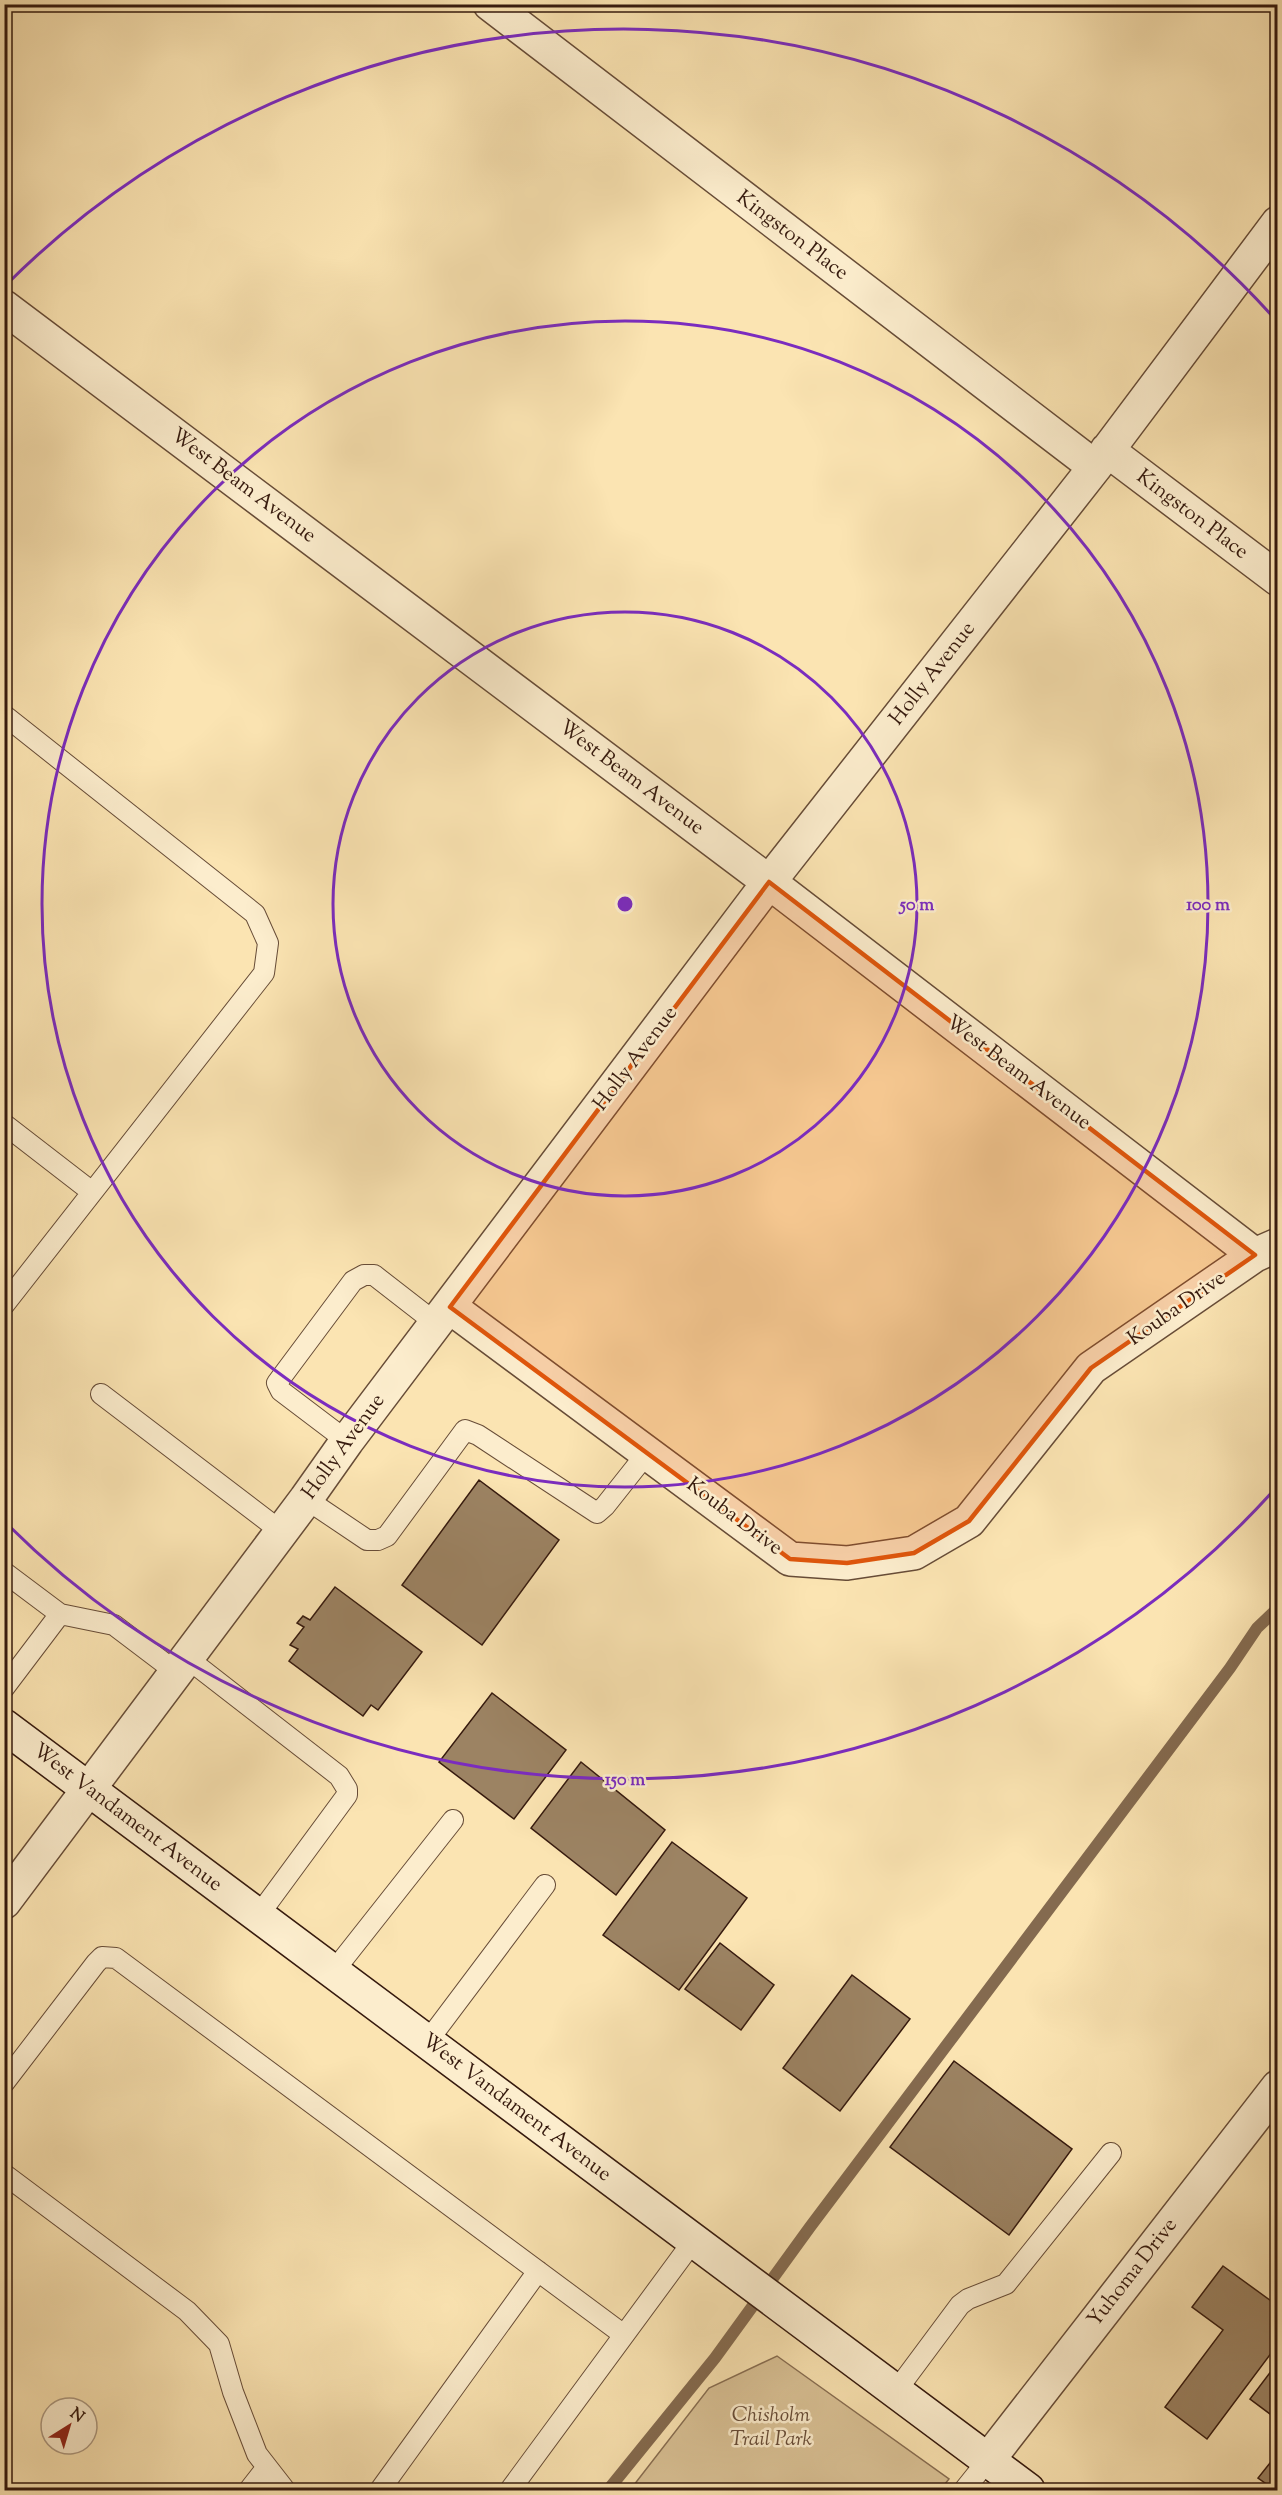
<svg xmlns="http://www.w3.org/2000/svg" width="1282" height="2495" font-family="'Sorts Mill Goudy',serif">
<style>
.green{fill:#dac296;stroke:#886e52;stroke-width:1.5}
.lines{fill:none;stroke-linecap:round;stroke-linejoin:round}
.stream{stroke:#846a4f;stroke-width:12}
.building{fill:#9c8363;stroke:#361a0e;stroke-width:1.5}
.lane-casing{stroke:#674c37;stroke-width:22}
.street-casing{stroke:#674c37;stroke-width:36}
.secondary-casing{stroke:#361a0e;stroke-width:36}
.lane{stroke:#fcedcd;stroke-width:20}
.street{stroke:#fcedcd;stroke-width:33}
.secondary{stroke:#fcedcd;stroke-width:33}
.marked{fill:#df560c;fill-opacity:0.2;stroke:#df560c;stroke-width:4.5;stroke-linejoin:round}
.ring{fill:none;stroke:#7b2cbf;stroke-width:3}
.labels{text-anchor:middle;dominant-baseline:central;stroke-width:5;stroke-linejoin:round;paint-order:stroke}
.street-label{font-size:21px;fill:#361a0e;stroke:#fcedcd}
.park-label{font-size:21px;font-style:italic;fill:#674c37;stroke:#fcedcd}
.centre{fill:#7b2cbf;stroke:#fcedcd;stroke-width:3}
.ring-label{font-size:18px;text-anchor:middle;font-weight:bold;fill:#7b2cbf;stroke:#fcedcd;stroke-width:5;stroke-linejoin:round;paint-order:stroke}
</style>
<rect width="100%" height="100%" fill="#fbe4b2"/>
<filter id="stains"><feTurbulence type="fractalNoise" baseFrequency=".00333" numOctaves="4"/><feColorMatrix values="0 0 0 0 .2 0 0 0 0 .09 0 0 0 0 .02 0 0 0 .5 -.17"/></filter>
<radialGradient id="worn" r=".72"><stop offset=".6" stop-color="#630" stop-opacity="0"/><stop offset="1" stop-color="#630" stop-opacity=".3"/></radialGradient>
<!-- green -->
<path class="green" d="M777,2356L949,2479L940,2490H630L709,2388Z"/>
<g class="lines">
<!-- stream -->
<path class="stream" d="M608,2490L715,2358L810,2227L1230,1668L1257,1628L1278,1608"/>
</g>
<!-- building -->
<path class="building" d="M479,1480L559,1540L482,1645L402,1585Z
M335,1587L422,1652L378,1710L371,1705L363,1716L289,1661L298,1649L290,1645L304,1627L297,1623L303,1616L310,1620Z
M492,1693L566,1750L514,1819L439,1762Z
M581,1762L665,1830L616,1895L531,1828Z
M672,1842L747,1898L679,1990L603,1935Z
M720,1943L774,1985L741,2030L685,1989Z
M852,1975L910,2019L840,2111L783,2068Z
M954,2061L1072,2149L1009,2235L890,2147Z
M1223,2266L1278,2306V2344L1207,2439L1165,2407L1223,2330L1192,2307Z
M1278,2362V2420L1250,2399Z
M1278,2453V2490H1275L1258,2478Z"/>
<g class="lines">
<!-- lane casing -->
<g class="lane-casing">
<path id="lane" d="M4,715L255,914L268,943L264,973L4,1305
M4,1124L92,1192
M101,1394L282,1532
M347,1441L281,1391L277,1383L353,1281L364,1275H374L437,1324
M306,1499L367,1540H378L387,1536L465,1430L478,1435L597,1513L605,1506L647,1453
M4,1572L60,1614L4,1688
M60,1614L114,1625L176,1672
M187,1658L339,1776L347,1789V1795L258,1916
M333,1972L453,1820
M427,2042L545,1885
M4,2083L96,1963L102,1957L116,1958L624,2335
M4,2174L187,2311L219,2344L233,2392L257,2454L285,2490
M896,2391L960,2305L968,2299L1006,2284L1111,2153
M249,2490L267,2467
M380,2490L538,2271
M510,2490L694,2240
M964,2490L988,2460"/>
</g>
<!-- street casing -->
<g class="street-casing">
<path id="street" d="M490,4L1095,467
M4,307L769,882L1255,1255
M1107,450L1278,579
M450,1307L790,1559L847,1563L914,1553L969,1521L1091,1368L1255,1255L1278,1245
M4,1902L306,1499L347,1441L769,882L1095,467L1278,223
M988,2460L1278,2087"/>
</g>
<!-- secondary casing -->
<g class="secondary-casing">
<path id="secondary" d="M4,1726L1028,2490"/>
</g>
<!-- lane -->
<use href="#lane" class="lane"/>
<!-- street -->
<use href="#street" class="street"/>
<!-- secondary -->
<use href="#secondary" class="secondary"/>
</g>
<!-- marked area -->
<path class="marked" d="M769,882L1255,1255L1091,1368L969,1521L914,1553L847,1563L790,1559L450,1307Z"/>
<!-- distance rings -->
<g class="ring">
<circle cx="625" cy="904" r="292"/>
<circle cx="625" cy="904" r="583"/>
<path d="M1275 1489A875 875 0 0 1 6 1523M6 285A875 875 0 0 1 1275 319"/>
</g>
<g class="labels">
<!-- street labels -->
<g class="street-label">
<text transform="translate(792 236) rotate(37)">Kingston Place</text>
<text transform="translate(243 486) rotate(37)">West Beam Avenue</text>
<text transform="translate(1192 515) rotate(37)">Kingston Place</text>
<text transform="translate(933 674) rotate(-52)">Holly Avenue</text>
<text transform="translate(631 778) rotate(37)">West Beam Avenue</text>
<text transform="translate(636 1059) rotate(-53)">Holly Avenue</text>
<text transform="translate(1018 1073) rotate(37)">West Beam Avenue</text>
<text transform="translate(1177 1309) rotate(-35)">Kouba Drive</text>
<text transform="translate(344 1447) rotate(-54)">Holly Avenue</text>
<text transform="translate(734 1517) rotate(37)">Kouba Drive</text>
<text transform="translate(127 1818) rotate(37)">West Vandament Avenue</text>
<text transform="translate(516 2108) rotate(37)">West Vandament Avenue</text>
<text transform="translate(1133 2273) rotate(-52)">Yuhoma Drive</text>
</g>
<!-- park labels -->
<g class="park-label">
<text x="771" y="2416">Chisholm<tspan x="771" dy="24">Trail Park</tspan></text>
</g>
</g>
<circle cx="625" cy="904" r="9" class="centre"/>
<g class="ring-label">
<text x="917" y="910">50 m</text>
<text x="1208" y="910">100 m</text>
<text x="625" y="1785">150 m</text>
</g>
<!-- margin -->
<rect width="1282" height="2495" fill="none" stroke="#fbe4b2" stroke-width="24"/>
<rect x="6" y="6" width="1270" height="2483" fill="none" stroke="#361a0e" stroke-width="3"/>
<rect x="12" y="12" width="1258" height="2471" fill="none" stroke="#361a0e" stroke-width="1.5"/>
<!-- north arrow -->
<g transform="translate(69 2426) rotate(37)"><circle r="28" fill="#fcedcd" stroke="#ad9981" stroke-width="1.5"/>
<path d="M0-4.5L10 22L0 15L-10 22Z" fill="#8f2418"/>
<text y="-9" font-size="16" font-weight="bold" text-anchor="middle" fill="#361a0e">N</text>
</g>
<rect width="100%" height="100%" filter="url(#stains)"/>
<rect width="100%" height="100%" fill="url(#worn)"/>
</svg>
